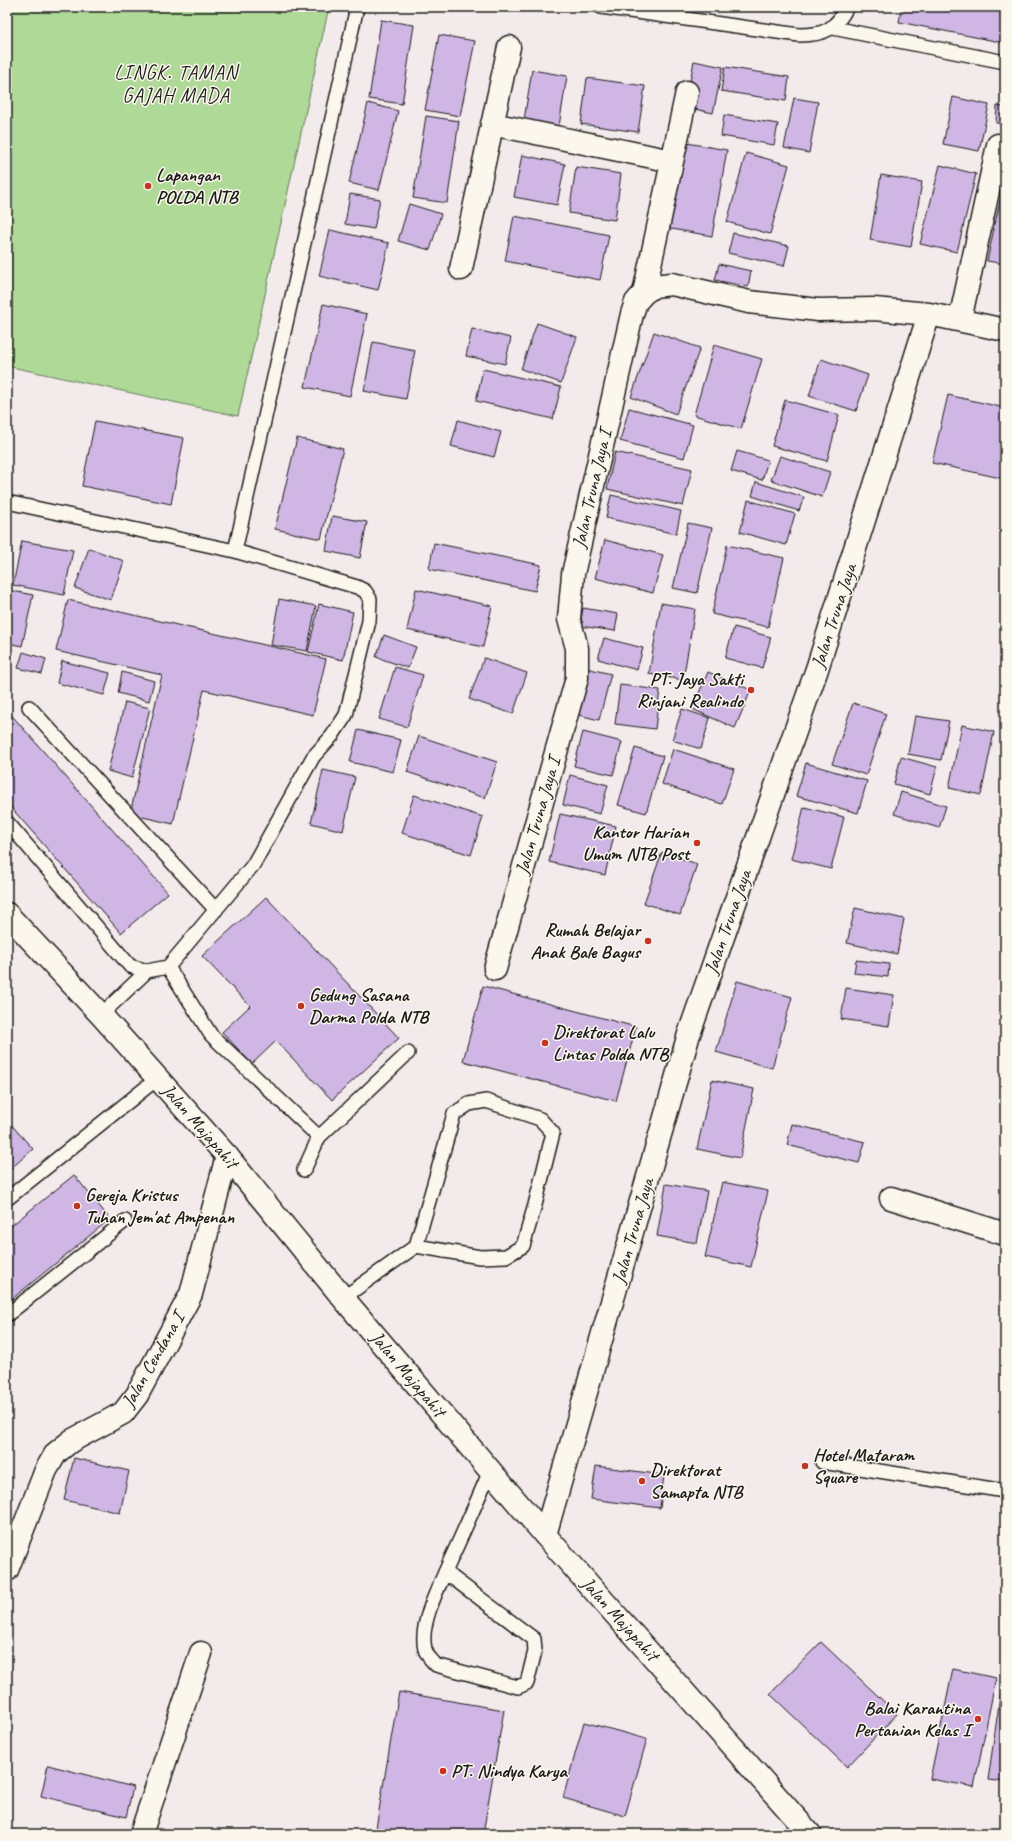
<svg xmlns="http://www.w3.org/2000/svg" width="1012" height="1841" font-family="Caveat,sans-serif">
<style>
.green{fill:#aed997;stroke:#657a5a}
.building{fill:#cfb6e5;stroke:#1c1c1c}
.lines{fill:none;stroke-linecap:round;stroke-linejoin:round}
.lane-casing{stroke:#1c1c1c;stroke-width:16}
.street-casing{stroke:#1c1c1c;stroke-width:25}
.primary-casing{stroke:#1c1c1c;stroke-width:25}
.lane{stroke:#fbf7ec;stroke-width:13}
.street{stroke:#fbf7ec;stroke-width:22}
.primary{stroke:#fbf7ec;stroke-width:22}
.poi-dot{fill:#c8321e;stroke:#fbf7ec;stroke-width:1.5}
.labels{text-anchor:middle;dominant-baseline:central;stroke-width:3;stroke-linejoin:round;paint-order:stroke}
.poi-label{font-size:19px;font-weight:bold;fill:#1c1c1c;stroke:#fbf7ec;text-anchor:start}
.street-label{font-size:19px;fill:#1c1c1c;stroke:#fbf7ec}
.neighbourhood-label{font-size:20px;letter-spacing:1px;fill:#1c1c1c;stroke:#fbf7ec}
</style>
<rect width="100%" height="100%" fill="#f2eaeb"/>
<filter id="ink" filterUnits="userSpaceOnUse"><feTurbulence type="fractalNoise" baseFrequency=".025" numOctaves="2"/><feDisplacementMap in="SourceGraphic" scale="8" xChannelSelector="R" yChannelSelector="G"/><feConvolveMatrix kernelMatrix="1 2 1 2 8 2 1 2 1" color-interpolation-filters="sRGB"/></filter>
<g filter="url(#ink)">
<!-- green -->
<path class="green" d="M7,7H329L238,416L7,366Z"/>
<!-- building -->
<path class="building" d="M773,7H795L794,10Z
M902,7H1005V43L899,22Z
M381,20L414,25L402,104L369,99Z
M439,35L475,41L460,116L425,110Z
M694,61L723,67L713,113L685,107Z
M725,67L789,77L786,101L721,91Z
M532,70L567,76L559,126L524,120Z
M587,78L645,86L638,132L581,124Z
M953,97L989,105L979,151L943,144Z
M794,98L818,102L809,153L784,148Z
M368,103L398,111L379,190L349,183Z
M997,106L1005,107V124L996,123Z
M724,115L778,124L774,145L721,136Z
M426,116L459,121L447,203L413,198Z
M681,142L727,150L712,236L666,228Z
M746,153L789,165L770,234L727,222Z
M522,155L565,164L557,205L514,197Z
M940,165L976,174L957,252L920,244Z
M576,167L621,174L615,220L569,213Z
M881,175L922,182L911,247L870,240Z
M1005,178V264L987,261Z
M350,194L380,199L374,229L345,224Z
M409,204L441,214L430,250L398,241Z
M514,216L609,235L600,280L505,261Z
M330,230L389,243L378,290L319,276Z
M733,233L789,246L784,266L728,253Z
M719,264L751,271L748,287L715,280Z
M323,304L367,314L350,396L305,387Z
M537,323L577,337L561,383L521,369Z
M472,329L511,338L505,364L466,356Z
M654,332L700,348L676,414L631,397Z
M373,342L415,350L406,399L364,391Z
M714,345L762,359L741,429L694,415Z
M821,359L868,375L856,411L809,396Z
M483,369L561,387L553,419L476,401Z
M948,395L1005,408V479L932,463Z
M785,400L839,415L827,461L772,446Z
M629,408L693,425L684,458L620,441Z
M458,420L501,432L494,457L451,446Z
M95,421L184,438L171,504L82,486Z
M297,438L343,449L321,539L275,529Z
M737,451L768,460L762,480L731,471Z
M615,452L692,469L683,506L607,489Z
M780,456L830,472L822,497L771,480Z
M756,482L804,497L799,511L752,496Z
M611,495L681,511L676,534L606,518Z
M748,500L795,514L786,545L740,532Z
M332,516L367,522L360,558L326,551Z
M688,523L712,528L697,593L673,588Z
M605,540L663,555L653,593L595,578Z
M22,541L73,550L64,595L13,585Z
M434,543L541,565L535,591L429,569Z
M727,545L784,558L768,627L712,614Z
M89,548L124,561L111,600L75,588Z
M416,589L492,606L483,647L407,630Z
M7,590L33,595L22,646L7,643Z
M279,599L316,606L307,651L271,645Z
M68,600L326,659L313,715L204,690L173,824L130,814L162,675L56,651Z
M661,603L695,609L683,680L649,674Z
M319,604L353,612L343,660L308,652Z
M583,608L618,614L615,631L580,626Z
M734,627L771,637L762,668L725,658Z
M384,635L416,647L408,668L376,657Z
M604,638L643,648L637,670L598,659Z
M23,652L46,659L42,674L18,668Z
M484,658L527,673L513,714L469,699Z
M62,661L110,673L104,695L57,683Z
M395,667L423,675L407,727L379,719Z
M586,668L611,674L599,720L575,714Z
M122,672L154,681L149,701L118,693Z
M708,672L751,690L735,728L692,709Z
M620,685L660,690L655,729L615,724Z
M125,702L150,708L132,778L108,771Z
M853,703L886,714L866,775L832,764Z
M682,709L710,718L701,749L672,740Z
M7,710L168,893L121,933L7,803Z
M915,716L949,721L941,760L908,754Z
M962,725L994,732L981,795L949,788Z
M358,730L401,740L393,772L350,762Z
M583,732L622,742L613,775L574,766Z
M419,736L497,762L485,798L407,772Z
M635,748L663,756L646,813L618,805Z
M673,749L734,769L722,804L662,784Z
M901,757L937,767L930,794L894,784Z
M806,763L867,781L858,813L796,796Z
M323,770L355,777L343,831L311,823Z
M570,775L608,785L600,814L563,805Z
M901,792L946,806L939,828L894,814Z
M414,795L483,817L471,855L402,833Z
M804,807L844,817L831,869L791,859Z
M560,814L616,826L605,875L549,862Z
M662,852L697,864L680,915L644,903Z
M266,897L399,1038L332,1100L276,1041L252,1064L222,1032L250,1006L202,956Z
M855,908L904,919L897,954L847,943Z
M856,960L889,964L888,977L854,973Z
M737,981L792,997L772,1068L716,1052Z
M483,986L636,1027L616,1101L463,1061Z
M846,988L894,995L889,1026L841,1019Z
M712,1080L754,1089L740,1158L697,1149Z
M7,1120L33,1149L7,1172Z
M792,1124L865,1142L859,1163L787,1145Z
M74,1175L110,1219L7,1303V1229Z
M722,1182L768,1191L751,1267L705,1257Z
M666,1184L707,1191L697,1243L657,1236Z
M74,1458L129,1471L120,1513L64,1500Z
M596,1466L664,1475L660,1508L591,1499Z
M821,1642L897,1714L847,1767L770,1694Z
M953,1669L996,1678L974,1787L930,1779Z
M1002,1683L1005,1684V1782L988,1780Z
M399,1692L504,1710L483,1834H375Z
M584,1722L647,1739L625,1816L563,1798Z
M48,1765L133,1787L126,1817L41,1796Z"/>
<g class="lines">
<!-- lane casing -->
<g class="lane-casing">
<path id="lane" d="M601,7L799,35C824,35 835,30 847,7
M833,28L1005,62
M7,502L235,551L357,587L365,591L370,599L369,621L346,715L332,736L313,757L253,865L168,967L147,971L130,966L7,822
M235,551L357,7
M29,707L216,910
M168,967L211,1035L319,1137
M101,1015L147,971
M304,1170L319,1137L408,1053
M7,1199L158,1078
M343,1298L416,1246L454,1114L469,1104L486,1101L540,1119L553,1133L535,1205L523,1246L506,1256L480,1257L416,1246
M7,1315L125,1221
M822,1462L1005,1491
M445,1572L534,1639L535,1651L527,1683L518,1687L436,1665C429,1658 424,1652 424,1642C422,1617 441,1583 450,1561C464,1531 477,1501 490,1471"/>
</g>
<!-- street casing -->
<g class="street-casing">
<path id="street" d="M492,124L672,161
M461,269L509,47
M644,293L687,92
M960,320L998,145
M495,969L577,678V648L569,619L573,574L632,314L636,302L644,293L654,286L672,284L749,302L818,310L874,309L929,314L1005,330
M891,1198L1005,1234
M545,1535L689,1034L817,669L929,314
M7,1570L46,1470L56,1453L71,1441L123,1413L137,1395L191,1294L227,1156
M141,1834L201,1653"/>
</g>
<!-- primary casing -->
<g class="primary-casing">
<path id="primary" d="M7,914L101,1015L227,1156L343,1298L545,1535L810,1834"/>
</g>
<!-- lane -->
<use href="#lane" class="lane"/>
<!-- street -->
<use href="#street" class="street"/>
<!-- primary -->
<use href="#primary" class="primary"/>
</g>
</g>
<!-- markers -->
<g class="poi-dot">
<circle cx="148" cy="186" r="4"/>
<circle cx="751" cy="690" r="4"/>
<circle cx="697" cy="843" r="4"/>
<circle cx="648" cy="941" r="4"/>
<circle cx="301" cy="1006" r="4"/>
<circle cx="545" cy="1043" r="4"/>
<circle cx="77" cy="1206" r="4"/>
<circle cx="805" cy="1466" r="4"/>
<circle cx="642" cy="1481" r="4"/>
<circle cx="978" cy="1719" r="4"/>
<circle cx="443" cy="1771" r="4"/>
</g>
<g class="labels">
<!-- poi labels -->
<g class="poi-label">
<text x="156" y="175">Lapangan<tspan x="156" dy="22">POLDA NTB</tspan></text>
<text x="743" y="679" text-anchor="end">PT. Jaya Sakti<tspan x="743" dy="22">Rinjani Realindo</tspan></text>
<text x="689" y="832" text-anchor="end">Kantor Harian<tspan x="689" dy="22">Umum NTB Post</tspan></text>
<text x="640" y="930" text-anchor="end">Rumah Belajar<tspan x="640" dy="22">Anak Bale Bagus</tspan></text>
<text x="309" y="995">Gedung Sasana<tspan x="309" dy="22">Darma Polda NTB</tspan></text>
<text x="553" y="1032">Direktorat Lalu<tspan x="553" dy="22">Lintas Polda NTB</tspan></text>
<text x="85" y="1195">Gereja Kristus<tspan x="85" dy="22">Tuhan Jem'at Ampenan</tspan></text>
<text x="813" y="1455">Hotel Mataram<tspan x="813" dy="22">Square</tspan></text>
<text x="650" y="1470">Direktorat<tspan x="650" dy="22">Samapta NTB</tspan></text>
<text x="970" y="1708" text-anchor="end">Balai Karantina<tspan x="970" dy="22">Pertanian Kelas I</tspan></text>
<text x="451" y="1771">PT. Nindya Karya</text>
</g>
<!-- street labels -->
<g class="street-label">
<text transform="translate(592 489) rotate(-77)">Jalan Truna Jaya I</text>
<text transform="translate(834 616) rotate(-72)">Jalan Truna Jaya</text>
<text transform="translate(538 816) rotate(-74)">Jalan Truna Jaya I</text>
<text transform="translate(728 922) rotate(-71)">Jalan Truna Jaya</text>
<text transform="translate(200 1126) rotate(49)">Jalan Majapahit</text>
<text transform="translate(633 1231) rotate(-74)">Jalan Truna Jaya</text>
<text transform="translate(153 1360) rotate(-60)">Jalan Cendana I</text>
<text transform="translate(408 1374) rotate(50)">Jalan Majapahit</text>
<text transform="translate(620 1619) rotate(48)">Jalan Majapahit</text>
</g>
<!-- neighbourhood labels -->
<g class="neighbourhood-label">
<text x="176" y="72">LINGK. TAMAN<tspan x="176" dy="23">GAJAH MADA</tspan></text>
</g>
</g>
<!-- margin -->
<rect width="1012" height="1841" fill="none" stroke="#fbf7ec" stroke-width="24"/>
<rect x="12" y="12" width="988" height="1817" fill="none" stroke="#1c1c1c" stroke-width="1.5" filter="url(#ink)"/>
</svg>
